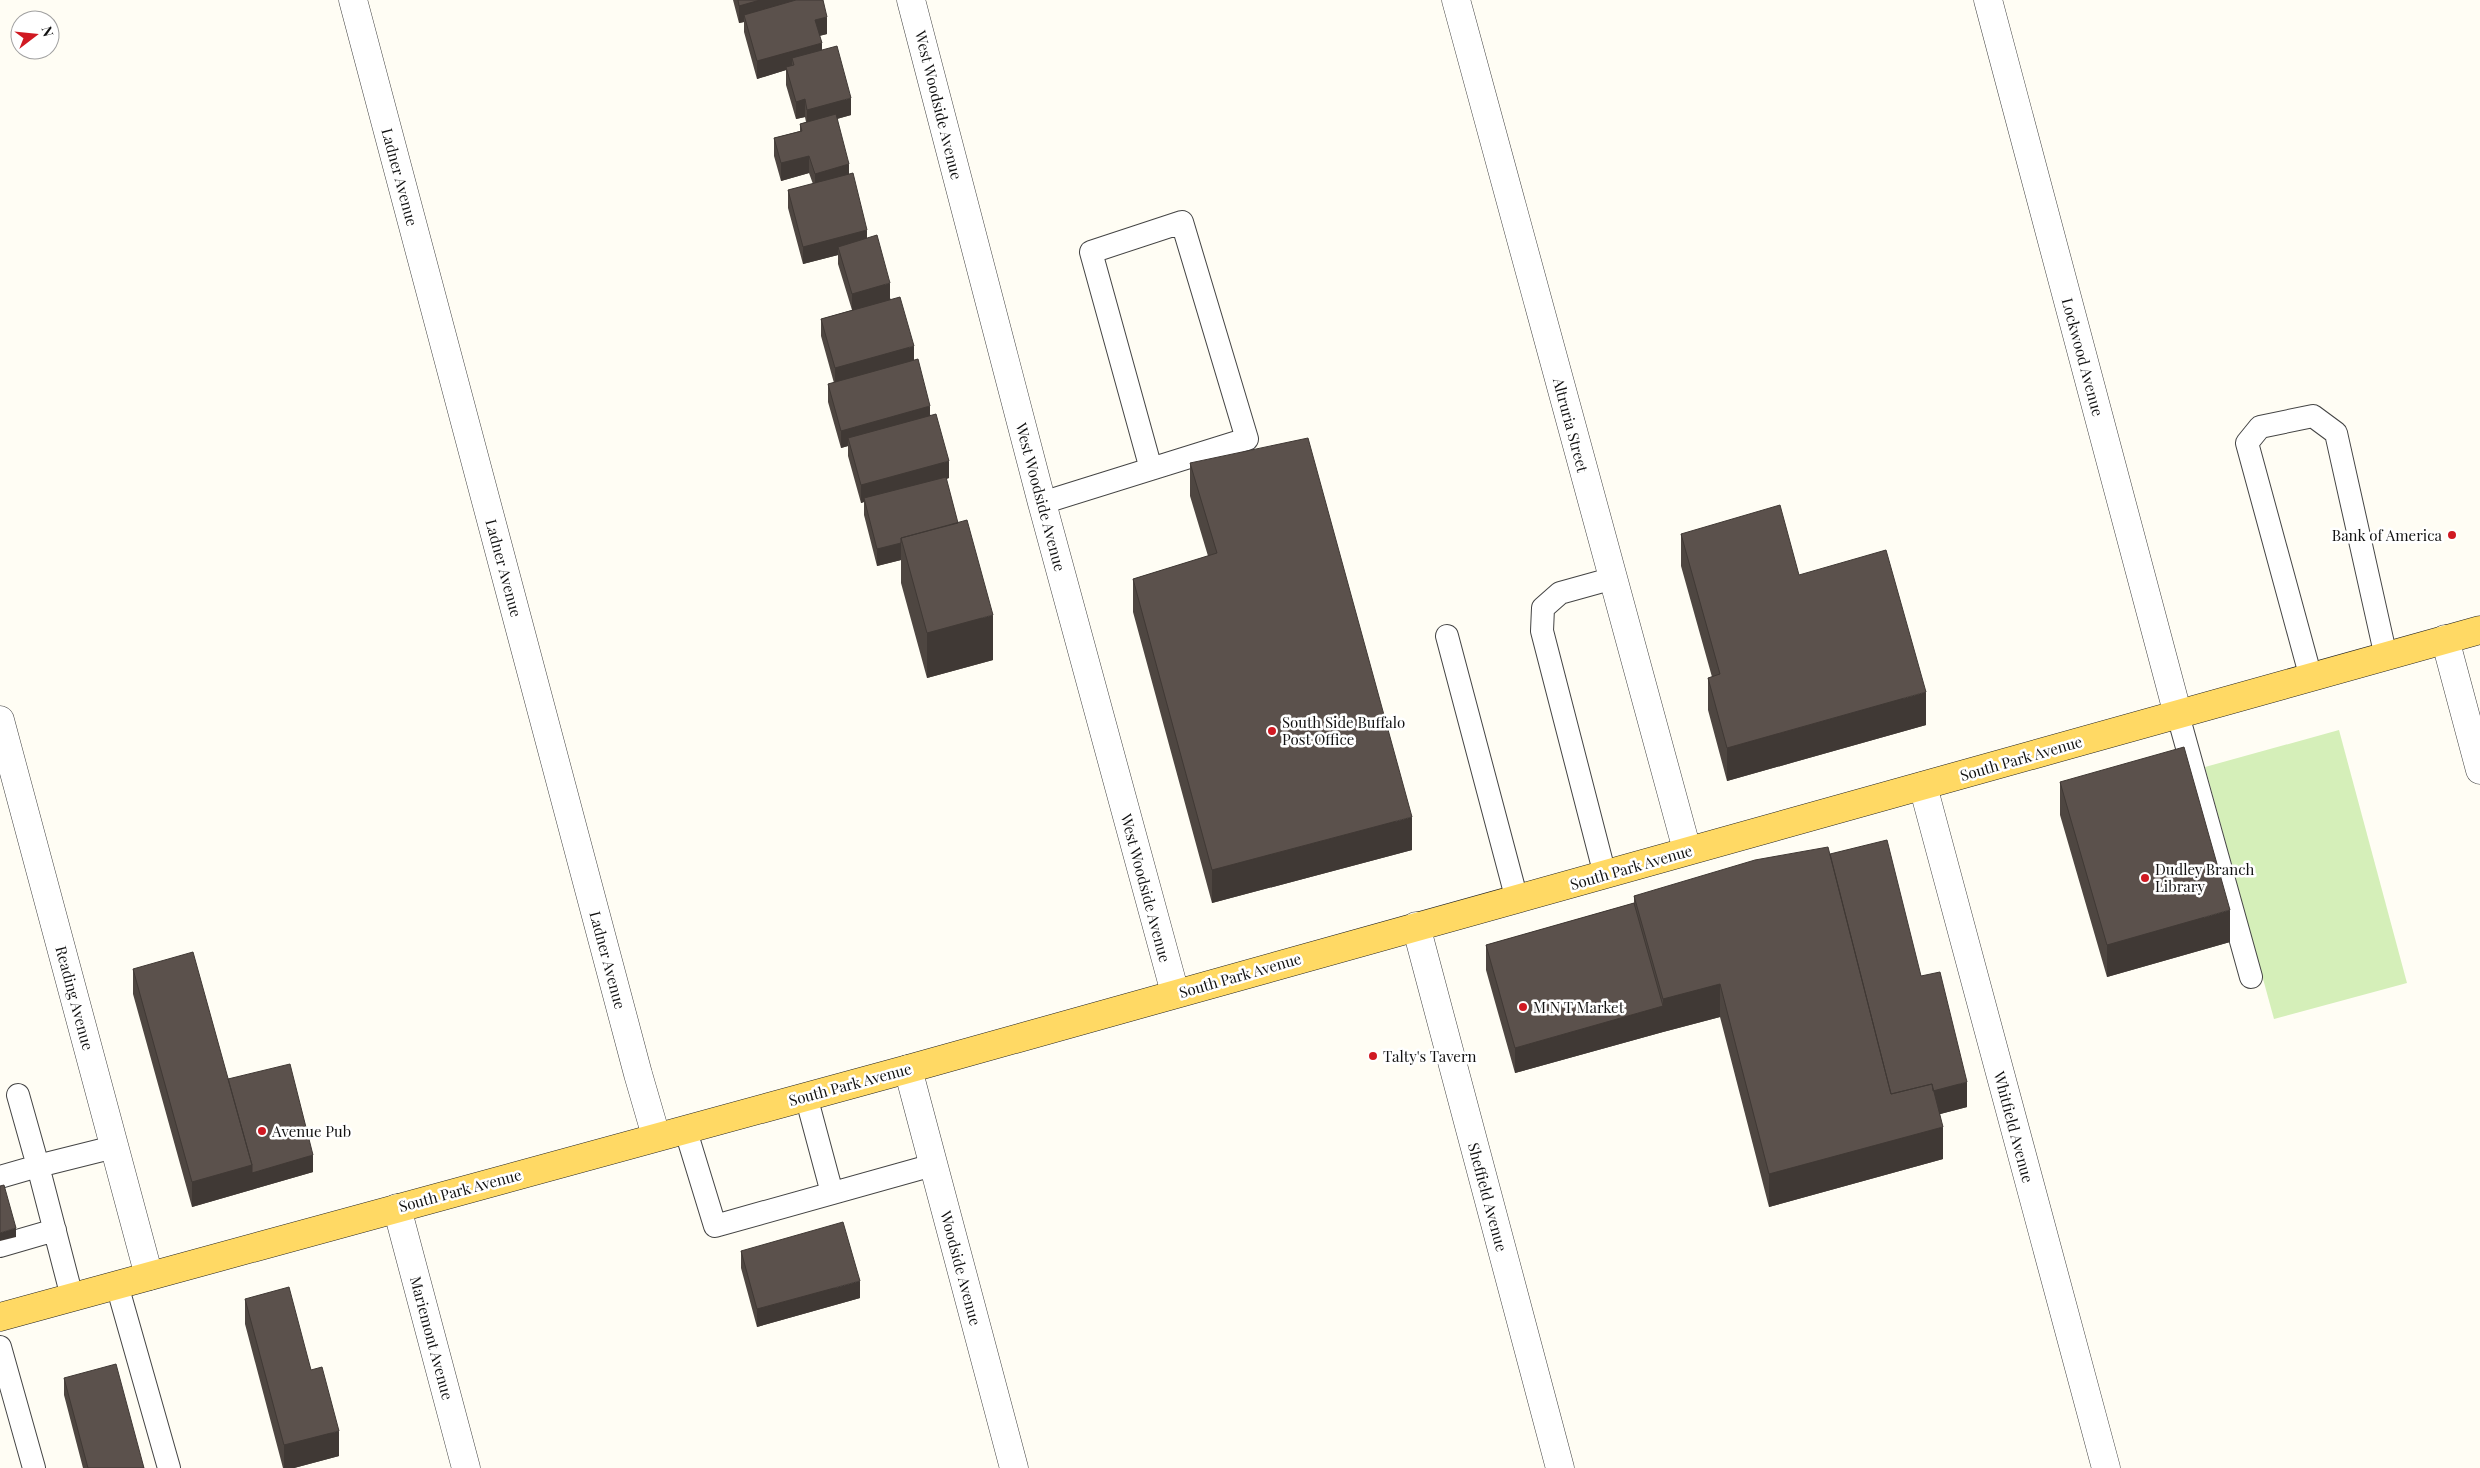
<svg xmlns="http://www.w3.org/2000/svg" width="2480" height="1468" font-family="'Playfair Display',serif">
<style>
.grass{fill:#d5efb9}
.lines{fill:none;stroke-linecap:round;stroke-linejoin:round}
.service-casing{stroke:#444;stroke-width:24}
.minor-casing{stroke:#444;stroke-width:29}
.primary-casing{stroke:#222;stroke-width:29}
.service{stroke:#fff;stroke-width:22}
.minor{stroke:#fff;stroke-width:28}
.primary{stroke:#ffd964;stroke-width:28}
.wall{fill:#4e4641}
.shaded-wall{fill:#403935}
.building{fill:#5b514c;stroke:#403935}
.poi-dot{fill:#d01922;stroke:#fff;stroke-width:2}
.labels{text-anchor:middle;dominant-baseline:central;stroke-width:5;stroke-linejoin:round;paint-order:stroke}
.street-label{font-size:15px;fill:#111;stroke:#fff}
.poi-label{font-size:15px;fill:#111;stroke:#fff;text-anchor:start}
</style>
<rect width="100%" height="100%" fill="#fffdf4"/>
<!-- grass -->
<path class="grass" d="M2339,730L2407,983L2274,1019L2205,767Z"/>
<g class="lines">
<!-- service casing -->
<g class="service-casing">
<path id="service" d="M1042,503L1247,439L1182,222L1091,252L1151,469
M1447,636L1517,900
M2311,678L2247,443L2260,427L2313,416L2336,433L2386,657
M2178,715L2251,977
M1605,875L1542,631L1543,608L1560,593L1614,578
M18,1095L38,1166L114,1147
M806,1096L832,1193
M685,1128L715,1226L933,1165
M0,1177L38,1166L72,1297
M0,1246L55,1230
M117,1285L169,1468
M0,1347L34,1468"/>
</g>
<!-- minor casing -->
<g class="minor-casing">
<path id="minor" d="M353,0L638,1074L656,1136
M911,0L1042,503L1175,993
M1456,0L1687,850
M1988,0L2178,715
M2445,639L2480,770
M0,720L149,1276
M1923,786L2106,1468
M1416,926L1560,1468
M908,1069L1014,1468
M397,1208L466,1468"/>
</g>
<!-- primary casing -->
<g class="primary-casing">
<path id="primary" d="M0,1317L908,1069L2480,630"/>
</g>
<!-- service -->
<use href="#service" class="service"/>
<!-- minor -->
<use href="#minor" class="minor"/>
<!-- primary -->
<use href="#primary" class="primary"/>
</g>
<!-- wall -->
<path class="wall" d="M733,0H823L827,34L819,36L822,50L851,115L837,119L849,174L867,238L914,360L949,478L946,479L993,660L927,678L901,583V560L877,566L864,515V502L861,503L848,456V446L841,448L828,402V384L834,383L821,336V319L852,310L838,264V255L803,264L788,208V190L813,184L809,173L781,181L774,156V138L800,131V124L806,122L805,117L796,119L786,85V70L757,79L744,32V22L739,23Z
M1190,463L1412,850L1212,903L1133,612V579L1208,556L1190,496Z
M1681,534L1799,575L1926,725L1727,781L1708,710V678L1712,677L1681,566Z
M2060,782L2230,942L2107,977L2060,815Z
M1830,854L1921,976L1967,1107L1940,1114L1943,1159L1769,1207L1720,1017L1663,1032L1515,1073L1486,970V945L1634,903V896Z
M133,969L228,1079L313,1172L192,1207L133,994Z
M741,1251L860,1298L757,1327L741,1268Z
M245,1299L311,1370L339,1456L294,1468H283L245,1324Z
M64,1378L144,1468H83L64,1395Z"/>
<!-- shaded-wall -->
<path class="shaded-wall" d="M760,0H814L744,15V22L739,23V6Z
M827,17V34L815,37V20Z
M822,43V61L794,65L792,58V69L786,67V70L757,79V61Z
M851,98V115L807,127V110Z
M805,99V117L796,119V102Z
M809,156V173L781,181V163Z
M849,164V181L815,191V174Z
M867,230V247H838V255L803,264V247Z
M890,283V301L852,312V294Z
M914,346V363L835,385V368Z
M930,406V423L848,438V446L841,448V431Z
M949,461V478L865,501L864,498V502L861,503V485Z
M901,543V560L877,566V549Z
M993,615V660L927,678V633Z
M1926,692V725L1727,781V748Z
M1412,817V850L1212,903V870Z
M2230,910V942L2107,977V945Z
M1720,984V1017L1663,1032L1515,1073V1048L1663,1006V999Z
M1967,1082V1107L1891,1127V1101Z
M1943,1127V1159L1769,1207V1174Z
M313,1155V1172L192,1207V1182L252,1165Z
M16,1228V1237L0,1241V1233Z
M860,1281V1298L757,1327V1309Z
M339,1431V1456L294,1468H284V1445Z"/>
<!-- building -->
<path class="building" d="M738,0H760L739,6Z
M796,0H823L827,17L815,20L822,43L757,61L744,15Z
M837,46L851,98L807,110L805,99L796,102L786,67L794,65L792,58Z
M836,114L849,164L815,174L809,156L781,163L774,138L802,131L800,124Z
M853,173L867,230L803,247L788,190Z
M877,235L890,283L852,294L838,247Z
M900,297L914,346L835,368L821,319Z
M918,359L930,406L841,431L828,384Z
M936,414L949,461L861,485L848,438Z
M1308,438L1412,817L1212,870L1133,579L1217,553L1190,463Z
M946,477L958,523L901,538V543L877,549L864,498Z
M1780,505L1799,575L1886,550L1926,692L1727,748L1708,678L1720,674L1681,534Z
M967,520L993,615L927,633L901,538Z
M2184,747L2230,910L2107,945L2060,782Z
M1887,840L1921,976L1940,972L1967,1082L1933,1091L1932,1084L1891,1094L1830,854Z
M1828,847L1891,1094L1932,1084L1943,1127L1769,1174L1720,984L1663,999L1634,896L1755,860Z
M1634,903L1663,1006L1515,1048L1486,945Z
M193,952L252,1165L192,1182L133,969Z
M290,1064L313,1155L252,1173V1165L228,1079Z
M4,1185L16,1228L0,1233V1186Z
M843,1222L860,1281L757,1309L741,1251Z
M289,1287L311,1370L322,1367L339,1431L284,1445L245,1299Z
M116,1364L144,1468H88L64,1378Z"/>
<!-- markers -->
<g class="poi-dot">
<circle cx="2452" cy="535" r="5"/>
<circle cx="1272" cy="731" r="5"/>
<circle cx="2145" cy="878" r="5"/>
<circle cx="1523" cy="1007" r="5"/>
<circle cx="1373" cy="1056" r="5"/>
<circle cx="262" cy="1131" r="5"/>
</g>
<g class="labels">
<!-- street labels -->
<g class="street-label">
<text transform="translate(939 105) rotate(76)">West Woodside Avenue</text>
<text transform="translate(400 177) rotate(75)">Ladner Avenue</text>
<text transform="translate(2083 357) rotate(75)">Lockwood Avenue</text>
<text transform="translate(1571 425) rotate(75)">Altruria Street</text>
<text transform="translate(1041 497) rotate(75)">West Woodside Avenue</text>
<text transform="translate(504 568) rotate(75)">Ladner Avenue</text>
<text transform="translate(2021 758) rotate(-16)">South Park Avenue</text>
<text transform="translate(1631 867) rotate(-16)">South Park Avenue</text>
<text transform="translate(1146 888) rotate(75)">West Woodside Avenue</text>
<text transform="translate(608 960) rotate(75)">Ladner Avenue</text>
<text transform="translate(1240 975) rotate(-16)">South Park Avenue</text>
<text transform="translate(75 998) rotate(75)">Reading Avenue</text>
<text transform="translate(850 1084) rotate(-15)">South Park Avenue</text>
<text transform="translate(2014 1127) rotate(75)">Whitfield Avenue</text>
<text transform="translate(460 1190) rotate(-15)">South Park Avenue</text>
<text transform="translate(1488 1197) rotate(75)">Sheffield Avenue</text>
<text transform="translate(961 1268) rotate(75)">Woodside Avenue</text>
<text transform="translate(432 1338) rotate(75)">Mariemont Avenue</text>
</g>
<!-- poi labels -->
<g class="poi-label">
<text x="2442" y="535" text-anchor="end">Bank of America</text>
<text x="1282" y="722">South Side Buffalo<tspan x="1282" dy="17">Post Office</tspan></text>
<text x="2155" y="869">Dudley Branch<tspan x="2155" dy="17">Library</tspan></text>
<text x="1533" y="1007">M N T Market</text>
<text x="1383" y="1056">Talty's Tavern</text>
<text x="272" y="1131">Avenue Pub</text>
</g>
</g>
<!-- north arrow -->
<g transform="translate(35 35) rotate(74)"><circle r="24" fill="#ffffff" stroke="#a0a0a0"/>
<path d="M0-4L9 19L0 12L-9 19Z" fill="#d01922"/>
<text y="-8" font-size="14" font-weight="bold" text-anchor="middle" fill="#111111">N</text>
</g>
</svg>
